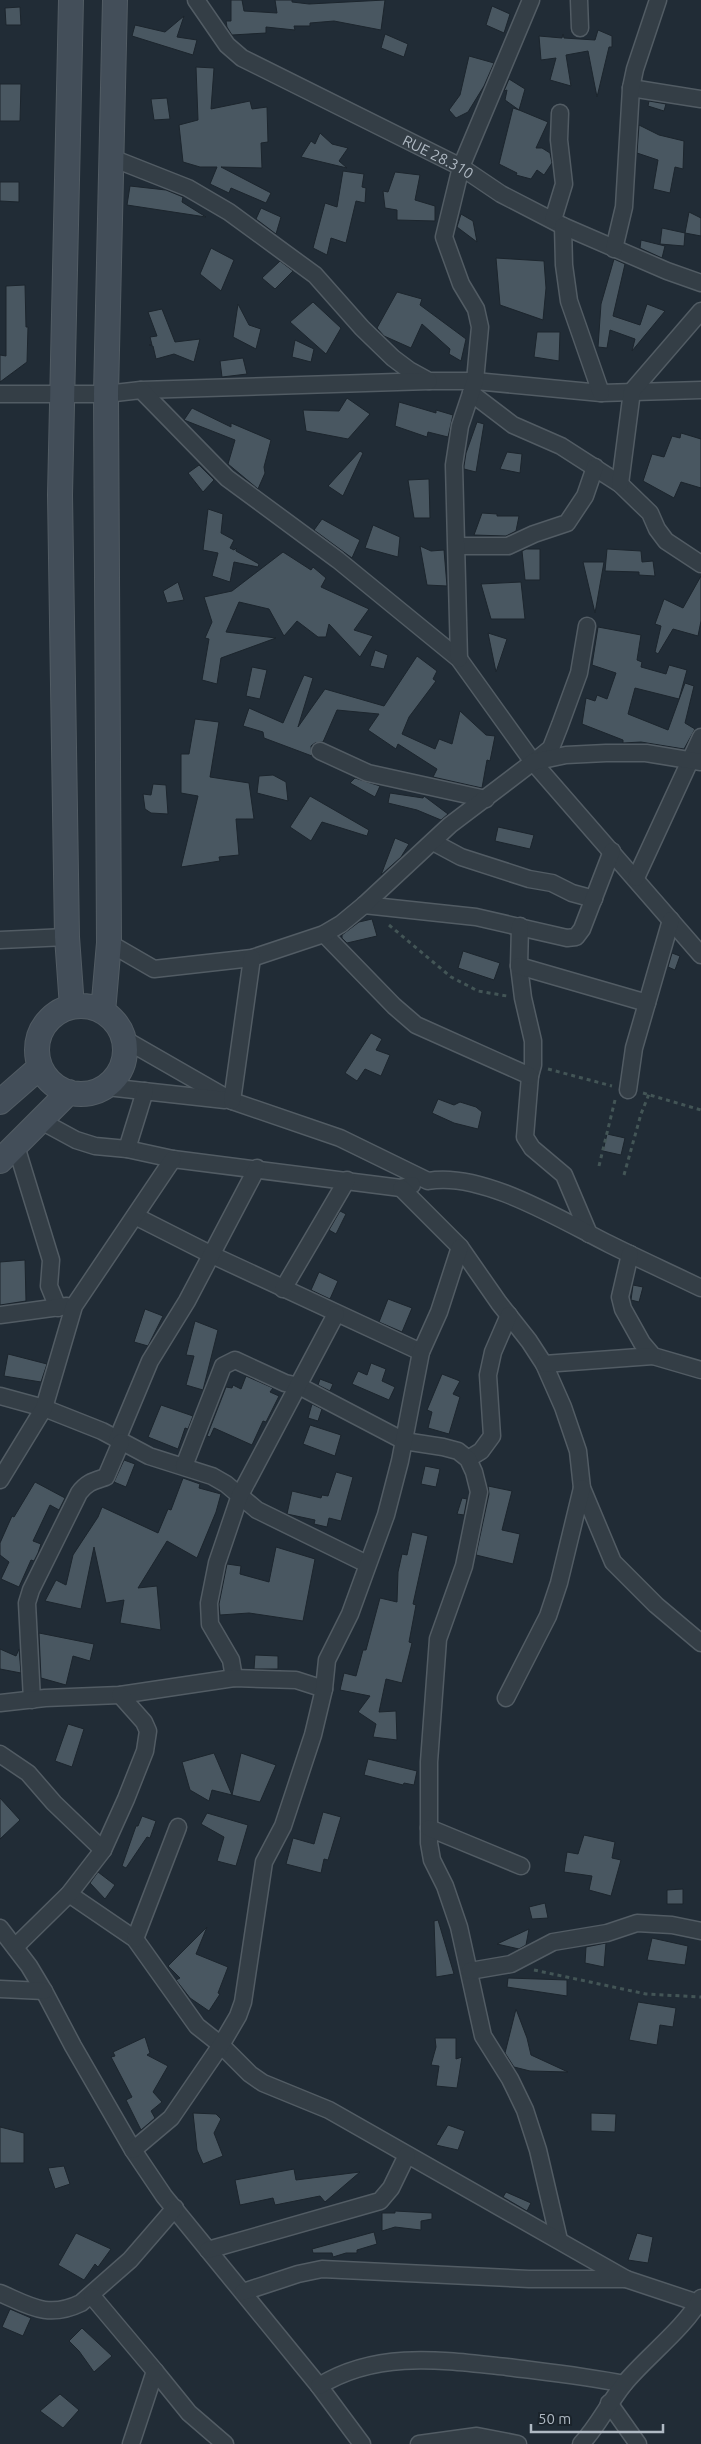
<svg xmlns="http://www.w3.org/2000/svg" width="701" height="2444" font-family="Ubuntu,sans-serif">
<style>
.building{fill:#495761;stroke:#1c252d}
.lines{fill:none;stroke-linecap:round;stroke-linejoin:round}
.minor-casing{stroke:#525c64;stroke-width:19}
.secondary-casing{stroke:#525c64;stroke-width:26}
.path{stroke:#435556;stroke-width:3;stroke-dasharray:4 4;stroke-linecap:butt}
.minor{stroke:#343e46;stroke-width:16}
.secondary{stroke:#434e59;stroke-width:24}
.labels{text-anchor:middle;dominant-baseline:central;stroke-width:5;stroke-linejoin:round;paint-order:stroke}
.street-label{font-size:15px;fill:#afb9c3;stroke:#1a232b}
</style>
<rect width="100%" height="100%" fill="#212c36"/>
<!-- building -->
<path class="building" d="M231,0H242L244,11L277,13L275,0H292V2L309,4L385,0L381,30L334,21L310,23V26H294L295,30L266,27V33L232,35L227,27L226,21H231Z
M492,6L510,14L504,33L486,25Z
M20,7L21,25H6L5,8Z
M184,16L177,37L197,40L193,55L132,36L135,25L165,32Z
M598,30L612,36V47H609L597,97L588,51L566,55L571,86L550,80L556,58L541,60L539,36L562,38L563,34L564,38L595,40Z
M385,34L408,44L404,57L381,48Z
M469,56L494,63L484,86L468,112L456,118L449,110L460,95Z
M196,67L214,68L211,109L250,101L252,109L267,107L268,142L261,143L262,168L221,167L271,193L266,203L231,188L229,193L210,184L217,167H200L183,162L179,125L198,120Z
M509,79L525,89L519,110L548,122L536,148H542L550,153L552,163L544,175L537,170L531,179L516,175L517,173L499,164L513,108L519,110L505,100L507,90L504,91Z
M0,84H21L20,121H0Z
M167,98L170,119L154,120L151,99Z
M649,101L666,104L664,111L648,106Z
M639,125L659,135L684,141L683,169L675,167L670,193L653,189L658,160L637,153Z
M320,133L332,144L348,148L339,161L347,168L301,157L311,141L315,144Z
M343,171L364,174L362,187L366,188L365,203L356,201L346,243L331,238L327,255L313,248L325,203L337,207Z
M395,172L420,175L415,200L435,206V221L397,220V210L385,208L383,191L388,192Z
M0,182H19V202L0,201Z
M130,186L166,190L183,197L182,202L206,217L127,205Z
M261,208L281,217L276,234L256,219Z
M689,212L701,218V236L685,233Z
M461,214L473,221L477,242L457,227Z
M662,228L685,233L684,246L660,244Z
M641,240L665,246L662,258L640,248Z
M211,248L234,260L221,291L200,274Z
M496,258L544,261L546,288L543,320L500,305Z
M614,259L625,264L613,316L640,325L647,304L665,311L632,351L635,339L610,330L607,348L598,347L601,304Z
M280,261L293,271L275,289L262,278Z
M25,285L26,327H28L27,362L0,382V355L6,356V286Z
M397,292L422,299L420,305L466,339L461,361L449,354L450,349L422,324L411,348L384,336L377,328Z
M313,302L341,328L326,354L290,322Z
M238,304L249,325L261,329L256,349L233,337Z
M162,309L175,342L200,339L194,362L174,354L156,359L153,346L149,345H152L150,337L157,336L148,312Z
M537,332H560L559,361L534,357Z
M295,340L314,349L311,362L292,357Z
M243,358L247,374L222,377L220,361Z
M347,398L370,414L348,439L306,431L303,410L339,411Z
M399,402L436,413V410L453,415L448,437L428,432L427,437L395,426Z
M192,408L231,427V423L271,440L264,467L265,473L258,489L228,464L235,440L184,420Z
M477,422L484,424L476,472L464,469V466L466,453Z
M681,433L701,439V488L681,482L674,498L643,481L652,454L664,457L672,436L680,438Z
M360,451L363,453L343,496L328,486Z
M507,452L522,454L520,473L500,469Z
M199,465L214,480L203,492L188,473Z
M429,479L430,518H414L408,480Z
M208,509L223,514L221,533L234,540L230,548L234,550L236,548V551L259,564L258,567L234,562L230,582L212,576L218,553L203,550Z
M482,513L497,514V516H519L516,531L506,536L474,535Z
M322,519L360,540L352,558L314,530Z
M373,525L400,537L398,557L365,548Z
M420,546L431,551L444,550L447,586L427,585Z
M526,549H540V580H525L522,551Z
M607,549L641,551L642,562L653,561L655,576L639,575V572L605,571Z
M283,552L311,570L313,567L326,578L321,587L369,609L354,630L373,636L360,657L329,624L326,637H318L297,621L284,636L269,609L239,602L226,632L276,638L221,658L217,684L202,680L209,639L205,638L212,622L204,597L232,591Z
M583,562H604L595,613Z
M701,576V621L698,636L673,629L658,654L655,652L661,626L655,624L664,599L683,608Z
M178,582L184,600L167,603L163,591Z
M521,582L525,619H491L481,584Z
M598,627L641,635L637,660L642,662L641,667L666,674L669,665L687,670L679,699L635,688L628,714L668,730L685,683L694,686L685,723L695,729L684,749L641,742L623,743V740L582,724L586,698L595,701L597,695L607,699L616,673L592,665Z
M488,633L507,639L496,672Z
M375,650L388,655L384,669L370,666Z
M417,656L437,671L433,679L436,681L409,717L402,734L435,749L439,739L452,744L460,711L486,735L495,736L490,761L487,760L482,788L433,777L437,769L398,744L396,749L368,730L379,714L337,710L323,742L315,743L311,746L312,756L264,738L263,732L243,726L249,708L283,723L304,675L313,678L298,727L325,689L384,706Z
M252,667L267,670L260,699L246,696Z
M195,719L219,722L210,777L249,783L254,819H236L239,855L219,857L220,861L181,867L198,796L181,793V754H189Z
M273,775L286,782L288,801L257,793L259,776Z
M355,778L380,786L375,797L350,783Z
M153,784L166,785L168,814L151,813L145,809L143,794L151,795Z
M390,793L423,798L424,796L448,814L441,820L417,810L388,803Z
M310,796L369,830L367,836L322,822L311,841L290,827Z
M498,827L534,835L530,849L495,841Z
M395,838L409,844L401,857L381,875Z
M372,919L377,936L347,943L342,938V935L359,922Z
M463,951L500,963L494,980L458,968Z
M672,953L680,956L675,970L668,967Z
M371,1033L382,1039L376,1050L390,1055L381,1076L365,1069L357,1081L345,1073Z
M438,1099L454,1105L460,1102L476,1107L482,1112L478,1129L454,1123L432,1113Z
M607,1134L625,1138L621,1155L603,1151Z
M340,1211L346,1214L336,1234L329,1230Z
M25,1260L26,1301L0,1305V1262Z
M319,1272L338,1281L330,1299L311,1290Z
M633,1285L643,1287L639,1302L631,1300Z
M388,1299L412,1308L402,1332L379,1322Z
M145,1309L163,1316L148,1346L134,1342Z
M195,1321L218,1330L203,1390L186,1385L194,1356L186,1355Z
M8,1354L47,1364L41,1382L4,1376Z
M371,1363L386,1369L382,1381L395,1387L389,1400L352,1384L358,1371L367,1375Z
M442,1374L460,1381L453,1394L460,1397L449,1434L428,1428L432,1412L427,1410Z
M246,1376L273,1388L270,1392L279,1396L266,1422L263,1421L252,1445L214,1428L210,1437L207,1436L226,1387L232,1388L233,1385L241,1389Z
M320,1379L333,1384L330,1391L318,1385Z
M312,1404L322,1409L318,1421L308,1418Z
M161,1405L193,1416L188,1429L185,1428L178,1449L148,1437Z
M310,1425L341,1435L335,1456L303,1444Z
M124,1460L135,1464L126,1487L114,1482Z
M425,1466L440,1469L436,1487L421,1484Z
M336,1472L353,1477L341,1521L329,1518L327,1527L314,1524L315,1520L287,1514L292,1491L321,1498L322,1495L328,1496Z
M183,1478L200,1484L199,1488L221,1494L216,1512L197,1558L167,1541L138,1588L157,1586L161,1630L120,1623L124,1600L106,1603L94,1547L81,1609L45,1601L56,1580L66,1585L73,1555L98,1517L102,1507L158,1533L168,1509L171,1510Z
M35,1482L65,1498L59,1510L50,1505L33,1541L41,1544L38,1553L34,1561L31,1560L19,1587L1,1579L9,1562L0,1555V1543L12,1516L14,1517Z
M488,1486L512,1491L502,1530L520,1534L513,1564L476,1555L489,1494Z
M462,1498L467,1499L464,1515L457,1514Z
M412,1532L428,1536L413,1604L416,1605L409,1642L412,1643L402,1683L386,1679L379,1712L396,1711L397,1740L373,1737L376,1724L358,1712L370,1696L340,1690L344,1673L356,1676L363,1650H366L380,1598L397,1602L398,1572L402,1554L407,1555Z
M276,1547L315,1559L303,1621L249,1613L220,1615L219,1604L227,1564L241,1566L240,1574L269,1582Z
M39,1633L94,1644L90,1661L73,1656L66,1685L41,1678Z
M0,1649L16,1656L19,1649L21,1673L0,1669Z
M255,1655L278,1656V1669H254Z
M68,1724L84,1729L72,1767L55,1761Z
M214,1753L232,1795L212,1790L209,1801L190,1790L182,1762Z
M241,1753L276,1765L260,1802L232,1795Z
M368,1759L417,1771L414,1785L404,1783L403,1785L364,1775Z
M0,1798L20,1820L0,1839Z
M323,1812L341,1817L328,1860L324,1859L321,1873L286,1864L293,1838L314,1844Z
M207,1813L248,1825L236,1866L217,1861L224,1837L201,1824Z
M142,1816L156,1821L150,1838L147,1837L126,1868L122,1866L136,1826H138Z
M584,1835L615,1842L612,1858L621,1860L611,1896L589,1890L592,1876L564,1872L567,1852L578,1854Z
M98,1872L115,1885L105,1899L90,1883Z
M683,1889V1904H667V1890Z
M545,1903L548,1918L532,1919L529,1907Z
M438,1920L454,1974L436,1977L434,1921Z
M207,1927L196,1954L228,1967L218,1993L220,1994L209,2011L190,1998L176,1980L180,1978L168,1966Z
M529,1929L526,1945L519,1949L497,1944Z
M652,1938L688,1946L685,1965L647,1960Z
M606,1943L604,1967L585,1963L586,1947Z
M508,1978L567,1980V1996L507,1987Z
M638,2002L676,2008L673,2027L660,2025L657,2045L629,2040Z
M516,2009L527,2038L531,2055L568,2072L530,2071L514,2067L505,2053Z
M145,2037L150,2053L147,2055L168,2066L153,2092L162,2102L151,2111L155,2118L141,2130L126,2100L132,2097L111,2057L115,2056L113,2052Z
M435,2038H456V2059L462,2057L457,2088L436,2086L439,2066L431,2065L436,2047Z
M193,2113L216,2114L221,2119L214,2133L223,2156L203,2164L197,2150Z
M591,2113L616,2114L615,2132L591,2131Z
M448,2125L465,2131L458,2150L436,2145Z
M0,2127L24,2133V2163H0Z
M64,2166L70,2184L55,2189L48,2168Z
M294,2169L296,2180L360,2172L325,2202L320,2196L275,2205L273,2198L240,2205L235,2180Z
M506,2192L531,2203L527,2211L503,2197Z
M395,2211L432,2213V2219L421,2221V2230L395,2227L382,2231V2213H395Z
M374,2232L377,2244L357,2250V2253H346L333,2257L332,2253H313L312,2249Z
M76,2233L111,2249L98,2267L95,2264L84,2280L58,2265Z
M637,2233L653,2237L648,2263L628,2260Z
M10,2309L31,2318L23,2336L2,2327Z
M82,2328L112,2356L94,2372L79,2351L69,2341Z
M60,2394L79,2410L63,2428L40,2411Z"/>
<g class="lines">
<!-- minor casing -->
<g class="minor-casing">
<g id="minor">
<path id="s1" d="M196,0L227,45L242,58L461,167L501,194L563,226L667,271L701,283"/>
<path d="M579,0L580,28"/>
<path d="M631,88L701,99"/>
<path d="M112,158L188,188L229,212L315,275L362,328L393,358L409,370L429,381H475L601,393L701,390"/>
<path d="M553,220L564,184L559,140L560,113"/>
<path d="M563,226L564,265L569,301L601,393"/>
<path d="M614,249L624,207L631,88L635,69L658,0"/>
<path d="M141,390L429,381"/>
<path d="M471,393L513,425L561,446L620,484L650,513L657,529L666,541L701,564"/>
<path d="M0,394H106L141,390L227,478L338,560L459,659L533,762L701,955"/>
<path d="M620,484L632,391L701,311"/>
<path d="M457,546H508L534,534L567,523L585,496L595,467"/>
<path d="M459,659L454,465L460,426L475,381L480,327L476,309L461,284L444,237L461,167L531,0"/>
<path d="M320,751L368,773L486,799"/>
<path d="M535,761L551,748L560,725L579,673L587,626"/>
<path d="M433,842L461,857L529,879L552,883L572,893L594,899"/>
<path d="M636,878L701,737"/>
<path d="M364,905L476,917L567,938L576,937L582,929L612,851"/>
<path d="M520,926L519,966L523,998L533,1041V1065L530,1076L525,1137L532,1148L564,1175L589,1234"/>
<path d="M324,934L394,1006L416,1025L530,1076"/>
<path d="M0,940L67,937"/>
<path d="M109,943L154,969L252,958L324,934L341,924L364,905L450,825L533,762L566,755L606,753H646L701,762"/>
<path d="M519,966L647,1003"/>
<path d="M124,1039L232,1101L340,1138L428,1181C482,1171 561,1220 609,1244C639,1259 670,1273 701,1288"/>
<path d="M107,1087L225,1100"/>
<path d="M628,1090L634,1048L671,920"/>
<path d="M232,1101L252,958"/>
<path d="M41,1121L76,1140L95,1146L127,1149L173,1159L401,1188L412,1185"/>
<path d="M16,1146L51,1260L49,1286L58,1308"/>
<path d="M127,1149L145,1091"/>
<path d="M401,1188L460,1247L499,1303L529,1341L544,1364L563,1407L578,1451L582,1488L613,1562L656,1605L701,1643"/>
<path d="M135,1216L212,1255L421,1352"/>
<path d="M630,1254L620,1297L623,1309L642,1343L653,1356L701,1370"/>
<path d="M283,1289L347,1180"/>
<path d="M0,1315L67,1306"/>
<path d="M544,1364L653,1356"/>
<path d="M0,1396L44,1408L102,1431L149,1456L212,1476L226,1484L257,1510L367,1564"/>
<path d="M117,1440L150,1361L187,1301L257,1168"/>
<path d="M468,1459L481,1451L492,1436L488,1375L493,1352L509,1315"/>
<path d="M184,1466L223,1366L235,1360L285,1383L299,1386L404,1441L443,1447L458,1451L468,1459L474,1472L479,1492L464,1566L438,1639L429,1762V1843L432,1860L445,1886L459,1927L483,2036L510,2079L525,2110L538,2150L559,2240"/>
<path d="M0,1480L44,1408L74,1306L173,1159"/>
<path d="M234,1678L231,1660L210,1624L209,1603L217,1563L240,1495L336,1314"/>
<path d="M506,1698L548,1616L559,1583L582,1488"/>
<path d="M32,1700L27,1603L31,1590L79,1493C87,1482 94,1481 106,1477L121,1442"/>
<path d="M0,1703L45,1698L120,1695L234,1678L296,1680L324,1689"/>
<path d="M0,1754L28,1773L54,1803L103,1850"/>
<path d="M429,1828L521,1866"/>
<path d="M69,1894L135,1939L197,2026L221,2045L250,2074L263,2083L329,2110L626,2279"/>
<path d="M0,1928L29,1966L44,1991L73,2046L133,2150L164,2196L319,2386L362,2444"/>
<path d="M135,1939L178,1827"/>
<path d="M15,1947L69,1894L103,1850L126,1799L145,1751L148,1731L144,1722L120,1695"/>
<path d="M470,1971L511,1964L553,1942L607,1933L637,1923L672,1925L701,1931"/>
<path d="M0,1989L44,1991"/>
<path d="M133,2150L171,2118L221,2045L238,2016L243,2002L264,1862L283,1826L313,1735L324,1689L327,1660L350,1614L386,1515L400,1461L421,1352L439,1312L460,1247"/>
<path d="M208,2250L380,2201L391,2188L407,2155"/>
<path d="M243,2292L298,2274L322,2269L529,2279H626L701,2304"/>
<path d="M0,2293C30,2306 48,2319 81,2303L130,2260L175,2208"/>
<path d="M92,2296L155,2371L131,2444"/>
<path d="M155,2371L189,2413L225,2444"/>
<path d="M319,2386C377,2350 442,2360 507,2367C546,2372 585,2376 624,2384"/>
<path d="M609,2403L638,2444"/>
<path d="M419,2444L477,2436L518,2444"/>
<path d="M581,2444C598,2426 608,2404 624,2384C646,2357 685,2328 701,2298"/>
</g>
</g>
<!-- secondary casing -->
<g class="secondary-casing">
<path id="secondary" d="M71,0L60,495L67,937L72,1007
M37 1050a44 44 0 1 1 88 0a44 44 0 1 1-88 0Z
M103,1012L109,943L106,394L115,0
M0,1102L40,1067
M0,1161L69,1092"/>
</g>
<!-- path -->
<path class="path" d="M389,925L451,977L478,991L507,996
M548,1069L612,1086
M643,1093L701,1110
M599,1166L615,1100
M624,1175L641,1114L649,1094
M534,1970L646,1994L701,1997"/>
<!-- minor -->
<use href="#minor" class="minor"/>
<!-- secondary -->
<use href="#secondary" class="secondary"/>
</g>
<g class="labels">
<!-- street labels -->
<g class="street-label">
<text stroke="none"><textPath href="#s1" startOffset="294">RUE 28.310</textPath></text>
</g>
</g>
<!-- scale -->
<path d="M531 2424v8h132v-8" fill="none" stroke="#afb9c3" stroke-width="2.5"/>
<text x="538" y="2424" font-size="15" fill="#afb9c3" stroke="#1a232b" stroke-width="4" paint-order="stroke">50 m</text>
</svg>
